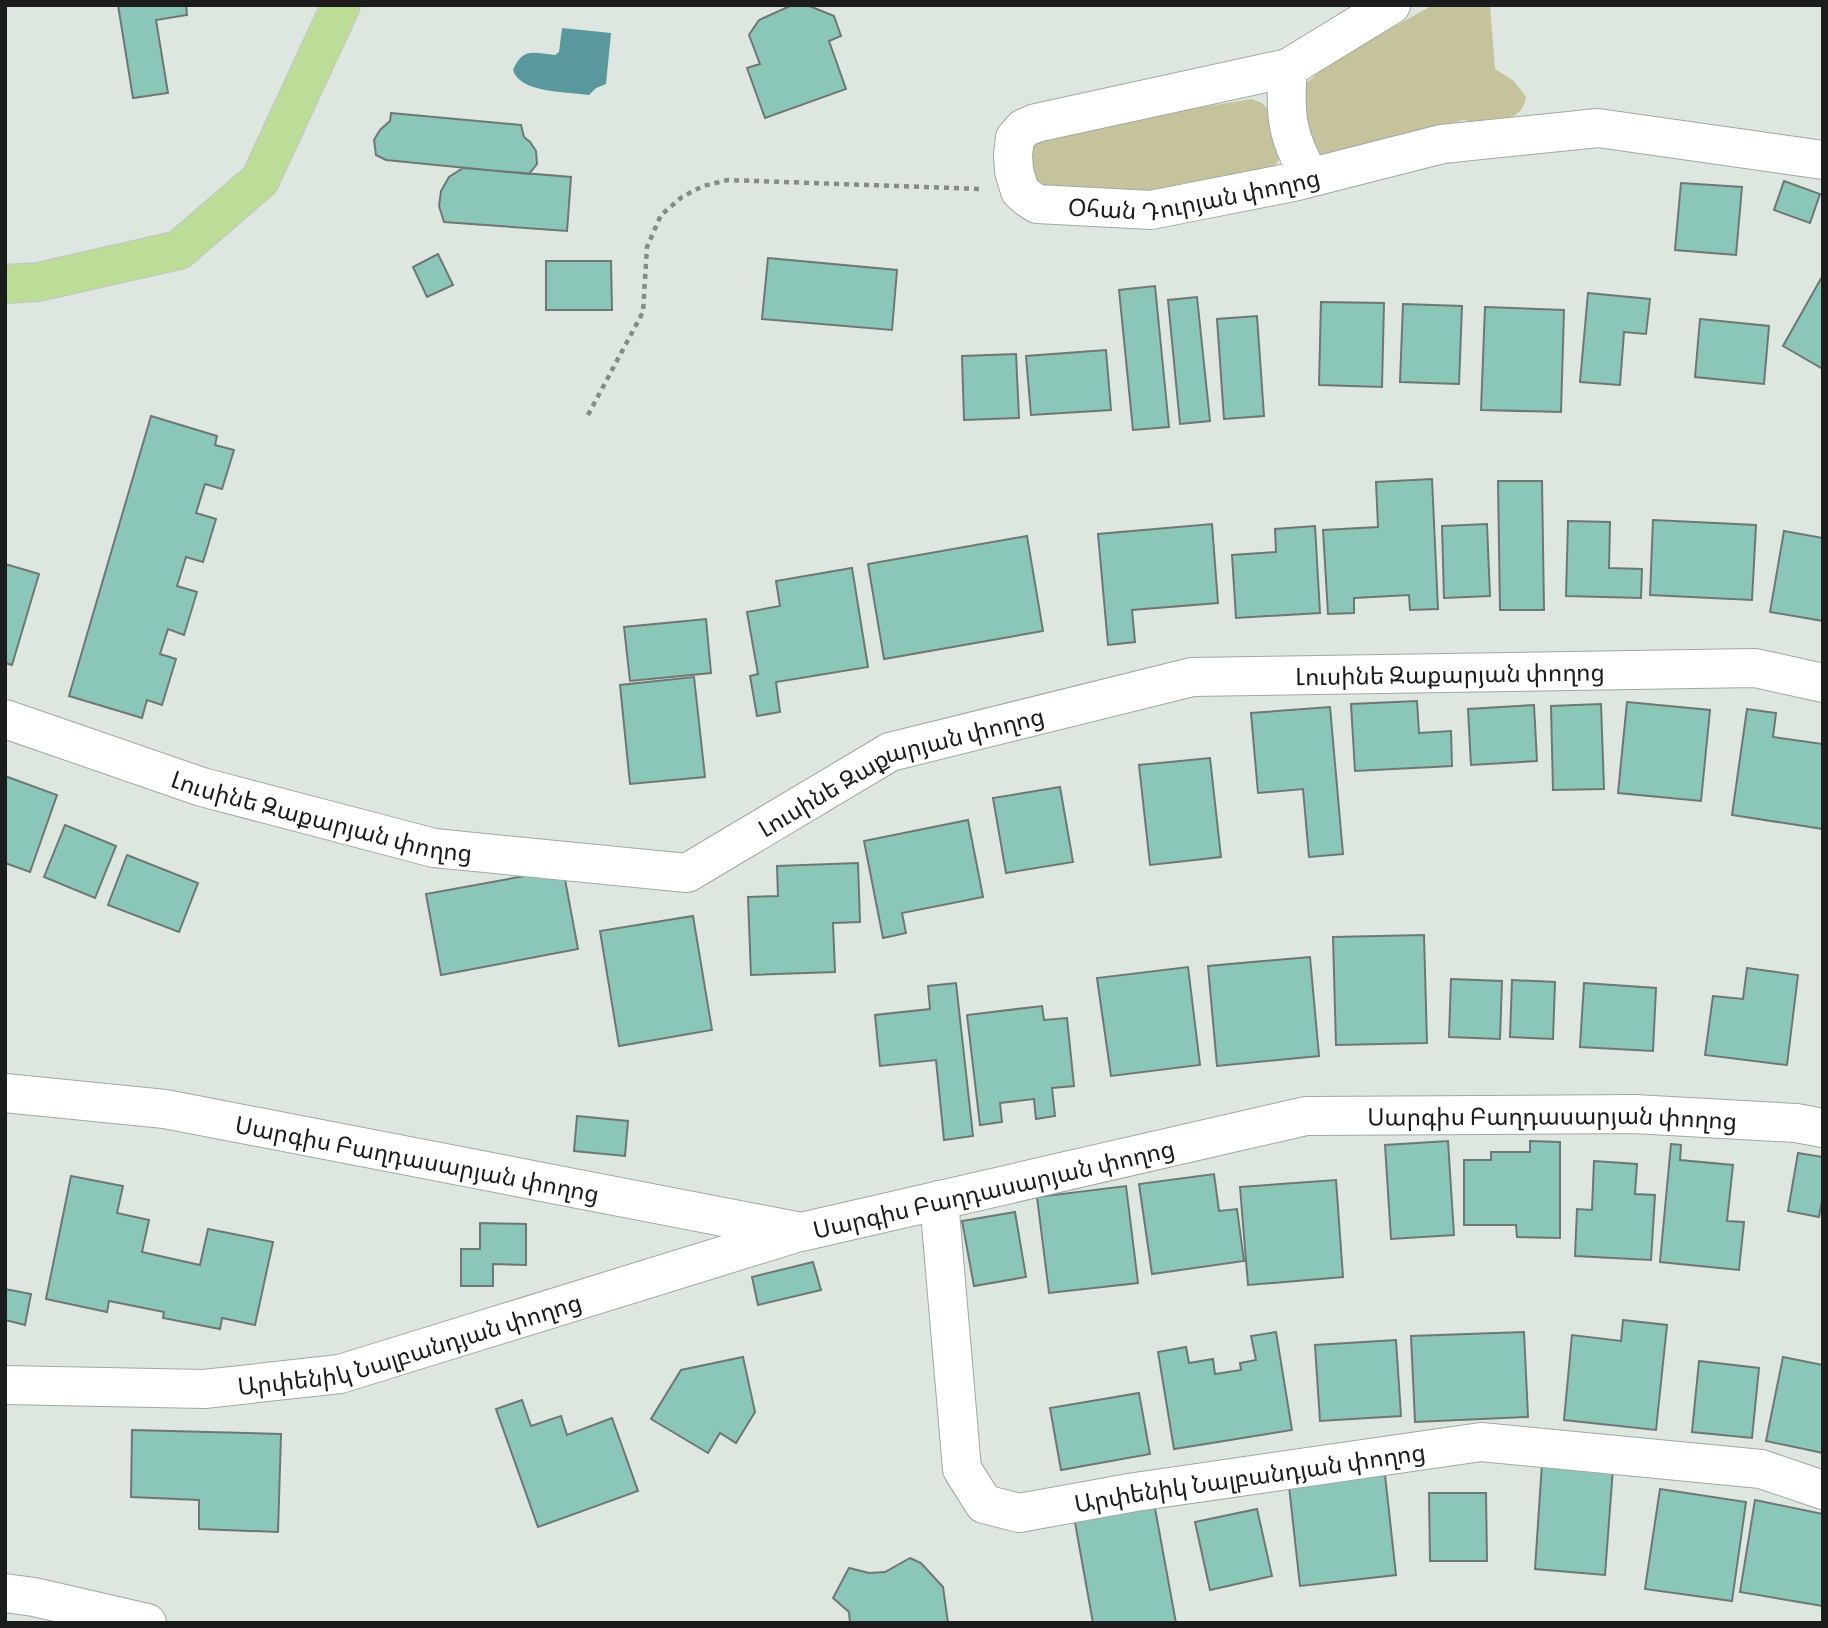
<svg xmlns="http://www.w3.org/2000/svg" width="1828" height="1628" font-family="Barlow,'Noto Sans Armenian',sans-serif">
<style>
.green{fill:#c4c39b}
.water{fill:#59989d}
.building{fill:#8bc7b8;stroke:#6f7775;stroke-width:2}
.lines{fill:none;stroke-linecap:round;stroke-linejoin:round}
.minor-casing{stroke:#a1a8a3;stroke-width:40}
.major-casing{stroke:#c3c4c4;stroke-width:40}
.path{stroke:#868b87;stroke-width:4.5;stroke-dasharray:5 5;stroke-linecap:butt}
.minor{stroke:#fff;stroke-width:38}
.major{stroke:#bcdd97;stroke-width:38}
.labels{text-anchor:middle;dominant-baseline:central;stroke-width:5;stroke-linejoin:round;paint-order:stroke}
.street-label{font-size:24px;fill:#1a1d1b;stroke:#ecf3ee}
</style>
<rect width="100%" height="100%" fill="#dee6e0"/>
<!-- green -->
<path class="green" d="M1433,5H1490L1495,69L1514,81L1526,97C1522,125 1485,125 1463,120L1320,159L1311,149L1300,94L1305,84L1331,62Z
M1252,99L1262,103L1270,112L1281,148L1278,162L1270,172L1131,200L1040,189L1030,164L1032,142L1122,120Z"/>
<!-- water -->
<path class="water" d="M562,28L611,33L606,84L596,88L589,95C568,92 519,93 513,70C523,47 533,53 555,55L559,52Z"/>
<!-- building -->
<path class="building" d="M118,5H186L187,15L156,20L168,93L133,98Z
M807,5L834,16L841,36L829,41L846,89L765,118L747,68L760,64L749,35L759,20L790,6Z
M391,113L521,125L524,137L530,142L536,151L537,164L529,174L386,160L376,155L374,140L380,130L390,121Z
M463,168L571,177L567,231L444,222L439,206L441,191L449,177Z
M1784,181L1820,194L1810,223L1774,210Z
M1681,183L1742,187L1736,255L1675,250Z
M438,254L453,285L427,297L413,267Z
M768,258L897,270L892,330L762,319Z
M546,261H611L612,310H546Z
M1823,275V369L1783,346Z
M1155,286L1169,427L1133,430L1119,290Z
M1588,293L1650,299L1646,334L1624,332L1620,385L1580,382Z
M1197,297L1210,421L1180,424L1168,300Z
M1321,302L1384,303L1382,387L1319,385Z
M1403,304L1462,306L1459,384L1400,382Z
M1485,307L1564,310L1561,412L1481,410Z
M1257,316L1264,416L1224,419L1217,319Z
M1700,319L1769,326L1764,384L1695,377Z
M1106,350L1111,410L1031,415L1026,356Z
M1016,354L1019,418L964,420L962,356Z
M151,416L217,436L215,445L234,450L222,489L205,484L196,513L216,519L203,562L186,557L177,586L197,592L184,635L168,629L160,654L176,659L162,705L147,700L142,718L69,696Z
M1432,479L1438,609L1410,610L1409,595L1354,598V613L1328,614L1323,530L1378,527L1376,482Z
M1498,481H1542L1544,610H1500Z
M1653,520L1756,525L1752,600L1650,595Z
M1568,521L1610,522L1609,568L1642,569L1641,598L1566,596Z
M1212,524L1218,603L1132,610L1135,642L1108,645L1098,534Z
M1487,524L1490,596L1444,598L1442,526Z
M1315,526L1320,613L1236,618L1232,555L1276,552L1275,529Z
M1784,531L1823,538V621L1770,612Z
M1027,536L1043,631L884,659L868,564Z
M5,564L39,574L12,665L5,663Z
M852,568L868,667L776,682L780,712L757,716L750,676L758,674L747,612L780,606L776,581Z
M706,619L711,673L630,681L624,627Z
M694,677L705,777L630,784L620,685Z
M1417,701L1419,733L1451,731L1452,766L1355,771L1351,704Z
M1627,702L1710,710L1701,801L1618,793Z
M1601,704L1604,789L1553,790L1551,706Z
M1534,705L1537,761L1471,765L1468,709Z
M1330,707L1343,854L1309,857L1303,789L1258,793L1251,713Z
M1747,709L1776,713L1773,737L1823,744V829L1732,815Z
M1210,758L1221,857L1150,865L1139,765Z
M5,776L57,795L30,872L5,863Z
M1060,787L1073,862L1006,873L993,798Z
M968,820L983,897L902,913L906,933L883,938L864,841Z
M65,825L116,846L95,898L44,877Z
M127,855L198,883L179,932L108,905Z
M858,863L860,922L833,923L835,972L751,975L748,897L778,896L777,866Z
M563,869L578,949L441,975L426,894Z
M693,916L712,1030L619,1046L600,931Z
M1424,935L1427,1043L1336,1045L1333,937Z
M1310,957L1319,1056L1217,1066L1208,966Z
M1188,967L1200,1065L1111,1076L1097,978Z
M1747,968L1798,975L1787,1065L1705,1055L1713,996L1743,999Z
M1451,979L1502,981L1500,1039L1449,1037Z
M1512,980L1555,982L1553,1039L1510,1037Z
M956,983L973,1136L944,1140L936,1060L880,1066L875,1015L930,1009L928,986Z
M1584,983L1656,988L1653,1051L1580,1047Z
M1042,1006L1044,1020L1067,1018L1074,1086L1052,1088L1055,1116L1036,1119L1034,1099L1000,1103L1002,1122L980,1125L967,1015Z
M577,1116L628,1121L625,1156L574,1151Z
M1448,1141L1454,1235L1391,1239L1385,1145Z
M1530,1141L1560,1142V1238L1517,1237L1516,1225H1464V1160H1491V1152H1530Z
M1671,1144L1681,1145L1680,1160L1733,1165L1727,1221L1744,1222L1739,1270L1660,1262Z
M1798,1153L1823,1157V1195L1819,1217L1788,1211Z
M1594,1161L1637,1164L1635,1194L1655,1195L1651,1260L1575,1256L1577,1209L1592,1210Z
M1214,1174L1219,1211L1237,1209L1244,1261L1152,1274L1139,1184Z
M71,1176L123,1186L117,1213L149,1220L142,1252L200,1265L208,1229L273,1242L255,1325L222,1318L220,1329L163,1318L164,1312L109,1301L107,1312L46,1299Z
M1336,1180L1343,1277L1248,1285L1240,1187Z
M1126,1186L1138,1283L1049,1293L1037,1197Z
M1015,1212L1026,1277L974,1286L962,1221Z
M480,1223L526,1224V1265L493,1264V1286H461V1249H480Z
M813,1262L821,1290L758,1305L752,1277Z
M5,1289L31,1294L25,1325L5,1320Z
M1623,1320L1667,1325L1656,1430L1564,1420L1572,1335L1621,1341Z
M1276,1332L1292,1430L1174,1449L1158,1352L1186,1347L1189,1363L1213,1359L1215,1374L1241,1370L1240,1363L1256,1360L1251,1336Z
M1524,1332L1528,1417L1415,1422L1411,1336Z
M1396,1340L1401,1416L1320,1421L1315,1345Z
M743,1357L755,1412L736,1443L720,1433L708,1453L651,1419L681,1370Z
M1783,1357L1823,1365V1453L1766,1441Z
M1699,1361L1759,1368L1752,1438L1692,1432Z
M1139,1393L1150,1454L1061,1470L1050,1408Z
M522,1400L531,1426L561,1416L567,1435L612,1418L638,1491L538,1527L496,1409Z
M132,1430L281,1434L278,1532L199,1529V1500L131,1497Z
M1542,1463L1613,1468L1605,1575L1535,1569Z
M1385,1475L1396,1575L1300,1586L1289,1486Z
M1660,1489L1746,1502L1732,1601L1645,1589Z
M1429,1493H1486L1487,1561H1430Z
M1755,1500L1823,1514V1606L1740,1592Z
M1154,1503L1176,1623H1093L1074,1517Z
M1257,1509L1272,1576L1210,1590L1195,1522Z
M910,1558L921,1563L943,1587L948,1623H850L849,1612L833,1598L849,1568L869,1573L885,1572Z"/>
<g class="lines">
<!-- minor casing -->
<g class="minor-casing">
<g id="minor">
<path id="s1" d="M1391,5L1288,68L1036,123L1024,128L1015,138L1013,155L1014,171L1020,191L1028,198L1037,204L1151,210L1293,182L1442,144L1598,128L1823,160"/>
<path d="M1288,68C1284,115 1287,137 1310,177"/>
<path id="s2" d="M5,719L202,787L434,848L687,873L890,752L1192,677L1755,668L1823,683"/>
<path id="s3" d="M5,1093L165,1109L801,1232L1306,1116L1634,1114L1796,1123L1823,1128"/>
<path id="s4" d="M939,1200L962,1469L984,1504L1019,1513L1135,1492L1481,1442L1761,1469L1823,1490"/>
<path id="s5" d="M5,1385L204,1389L340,1374L796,1233"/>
<path d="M5,1593L34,1597L147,1623"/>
</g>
</g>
<!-- major casing -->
<g class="major-casing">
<path id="major" d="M5,284L38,282L179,250L260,180L341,5"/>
</g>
<!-- path -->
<path class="path" d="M588,415L643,312L647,247L661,215L682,197L703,186L728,180L981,189"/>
<!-- minor -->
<use href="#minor" class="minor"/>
<!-- major -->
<use href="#major" class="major"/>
</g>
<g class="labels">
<!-- street labels -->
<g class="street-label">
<text stroke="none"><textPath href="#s1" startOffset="639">Օհան Դուրյան փողոց</textPath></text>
<text stroke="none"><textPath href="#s2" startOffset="1508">Լուսինե Զաքարյան փողոց</textPath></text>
<text stroke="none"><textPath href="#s2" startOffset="942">Լուսինե Զաքարյան փողոց</textPath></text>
<text stroke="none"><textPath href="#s2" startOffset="332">Լուսինե Զաքարյան փողոց</textPath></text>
<text stroke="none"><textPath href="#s3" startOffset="1573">Սարգիս Բաղդասարյան փողոց</textPath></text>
<text stroke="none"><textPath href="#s3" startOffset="418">Սարգիս Բաղդասարյան փողոց</textPath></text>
<text stroke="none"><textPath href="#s3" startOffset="1006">Սարգիս Բաղդասարյան փողոց</textPath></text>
<text stroke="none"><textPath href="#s5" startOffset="410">Արփենիկ Նալբանդյան փողոց</textPath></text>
<text stroke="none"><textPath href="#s4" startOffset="581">Արփենիկ Նալբանդյան փողոց</textPath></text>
</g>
</g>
<!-- border -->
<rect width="1828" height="1628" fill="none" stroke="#1a1d1b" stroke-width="14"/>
</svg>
